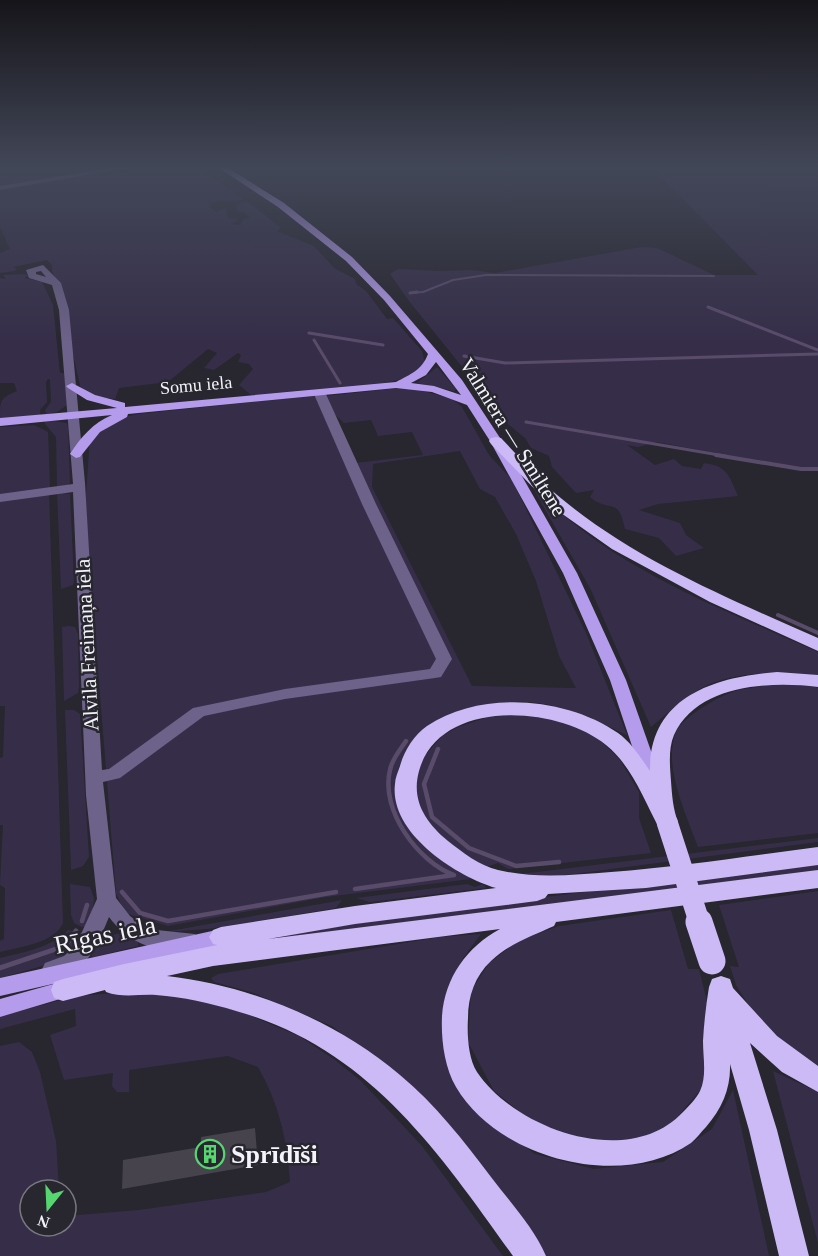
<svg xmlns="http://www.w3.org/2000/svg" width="818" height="1256" font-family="'Times New Roman',serif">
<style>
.green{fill:#362e49;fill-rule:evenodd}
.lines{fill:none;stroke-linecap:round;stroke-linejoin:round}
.stream-far4{stroke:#594c6b;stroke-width:2}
.stream-far3{stroke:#594c6b;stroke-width:3}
.stream-far2{stroke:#594c6b;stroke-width:4}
.stream-far1{stroke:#594c6b;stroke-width:4.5}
.stream{stroke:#594c6b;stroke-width:5}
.building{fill:#46434d}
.minor{fill:#6d6289;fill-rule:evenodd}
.major{fill:#b49bec;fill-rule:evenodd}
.highway{fill:#cbbaf5;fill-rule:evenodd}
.highway-bridge-far1{stroke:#cbbaf5;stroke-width:21}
.highway-bridge{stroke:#cbbaf5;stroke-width:27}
.labels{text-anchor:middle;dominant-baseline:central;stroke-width:5;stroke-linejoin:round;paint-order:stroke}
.far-street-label{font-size:18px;fill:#f4f3f9;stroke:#28262f}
.street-label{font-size:21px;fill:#f4f3f9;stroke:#28262f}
.near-street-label{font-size:26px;fill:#f4f3f9;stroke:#28262f}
.near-poi-label{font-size:26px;font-weight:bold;fill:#f4f3f9;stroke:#28262f;text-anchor:start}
</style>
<rect width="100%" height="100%" fill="#28262f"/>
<!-- green -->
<path class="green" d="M0,166H105L100,171L59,177C86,174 167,158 189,167C209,174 228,187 244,200L208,202L212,204L210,207L218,213V211L226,208L228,218L237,219V221L232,224L240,225L244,219L250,218L244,212H238L236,205L247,201L281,228L277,231L314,246L334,268L355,279L356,284L366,291L387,319L393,318L422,351L425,364C416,377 398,380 384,383L251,395L239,385L253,369L249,364L238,362L241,355L238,353L214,370L204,368L217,353L208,349L168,382L119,388L115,399L97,397L81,390L57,283L52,271V265L47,260L13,267L17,269L14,271L0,273V253L10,249L0,227Z
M650,166H818V469H801L657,442L638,447L627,445L655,465L674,459L682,466L701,469L704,463C728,466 729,476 738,496L658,504L639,510L680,523L686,535L704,548L676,556L659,538L625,529C618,495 610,514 590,497L594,490L576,493L552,467L549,456L531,448L525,438L509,425L409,301L390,274L398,269L438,271L471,270L495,273L642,247L657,248L714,275H758Z
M23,274L28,275L25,278L42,282L53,305L60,373H64L67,405L57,412L46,414L45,410L51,402L50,379H48L46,382L47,402L40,410V415L0,419C0,400 0,398 17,391L14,383H0V278L6,279L3,275Z
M437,367L456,389L454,391L417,383Z
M409,387L452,399L462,407L489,455L512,480L586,633L627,735C594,720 563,704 527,702C457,699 368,739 406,823C421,854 450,858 471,879L326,897L168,926L125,913L116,893L85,509L90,437L120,418L138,414L313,396L318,397L355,463L423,455L412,432L378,436L371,420L344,423L330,410L326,396ZM460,451L480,489L495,497L516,534L536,581L559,656L576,688L472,686L372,487L373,464Z
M45,420L67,423L68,427L70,483L66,487H57L56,437L45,424Z
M34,425L48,432L50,489L0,495V427Z
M534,490C560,513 585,534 613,552C677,593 749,621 818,652V677C781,670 727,671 695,692C680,702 665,715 651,727L591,590Z
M49,492L63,923C55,943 19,947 0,952V941L4,939L5,888L0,885L3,825H0V758L3,757L5,706H0V499Z
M57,492L70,494L74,581L73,585L61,589Z
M69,626L75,627L78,634L79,686L78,693L64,701L62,627Z
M767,685H810L818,688V833L698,847C687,816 661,763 677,730C684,717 716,698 730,693C741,688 755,688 767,685Z
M65,710H74L80,714L89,857L83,866L71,870Z
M526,714L568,722L596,736L620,760L639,792V818L651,853L508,869L498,863L486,867L442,843L415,802V784L422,759L442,736L458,727L488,717Z
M818,838V842L558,876L512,875Z
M818,861V872L212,947L409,915Z
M70,884L90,887L94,898L91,927H82L74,923L71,915Z
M467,884L475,887L483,884L486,888L370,902L356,898Z
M818,891V1067L799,1060L756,1017L736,985L730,966L739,967L719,905Z
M342,900L336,908L208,929L164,932Z
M671,910L688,969H699L713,1025L708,1081L667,1129L619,1143L577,1141L529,1119L494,1091L468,1042L471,991L489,963L518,941L559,926Z
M68,930L87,934L66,955L49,964L0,978V958C24,952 50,948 68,930Z
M122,933L138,942V946L93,957L91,954L101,937Z
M481,934L463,958L445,1000L471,1106L535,1154L594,1169L663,1162L712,1129L733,1090L769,1256H539L415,1092L332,1026L251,992L214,982L211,978L218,974L440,937Z
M128,992L179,994L244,1013L299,1036L335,1060L361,1081L422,1146L503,1256H0V1046L19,1042L32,1052L40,1072L56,1141L59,1190H30V1226H66V1216L139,1210L266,1192L290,1182C287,1139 279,1104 258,1067L228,1056L129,1070V1092H117L112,1086L113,1073L64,1080L50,1035L76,1026L75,1009L0,1029V1016L77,996Z
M773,1071L818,1092V1243Z"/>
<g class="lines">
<!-- stream-far4 -->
<path class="stream-far4" d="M455,166L464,168
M410,293L423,292L453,280L486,275L714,276"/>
<!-- stream-far3 -->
<path class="stream-far3" d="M410,293L417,292
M708,307L818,350
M309,333L383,345
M314,340L340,383
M464,356L505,363L818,354
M526,422L725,456"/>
<!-- stream-far2 -->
<path class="stream-far2" d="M716,455L801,469H818
M778,615L818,633"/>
<!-- stream-far1 -->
<path class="stream-far1" d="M438,749L424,784L432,817L469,848L516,866L559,862
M355,889L454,875C418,862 380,810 390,770C392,759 400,750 406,741
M122,892L140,913L168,921L336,892
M82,921L87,905"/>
<!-- stream -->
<path class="stream" d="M0,968L65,946L76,931"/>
</g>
<!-- building -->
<path class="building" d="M255,1128L258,1165L122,1189L123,1160L201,1147V1137Z"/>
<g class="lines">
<!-- minor -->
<path class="minor" d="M122,166H139L0,190V186Z
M43,265L61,283L69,310L85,483L102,770L109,769L193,708L285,689L430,669L436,659L362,504L313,392L315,390H323L325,392L376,504L452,659L441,677L435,678L285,699L204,716L120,778L103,782L116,898L130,916L147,929L195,934L198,940L195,946C162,957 129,944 109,917C98,942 94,962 67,972C59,975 53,978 45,975L42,969L45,963L64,956L76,945L97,899L86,795L73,492L0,502V494L73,484L59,310L52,285L29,278L26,270ZM41,271L46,277L36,274V272Z"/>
<!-- major -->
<path class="major" d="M216,166H225L284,203L352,257L390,296L462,380L502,441L577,573L626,680L664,788L661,792L655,794L649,792L646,788L610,680L563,573L490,441L467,405L432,392L396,388L128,414L127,417L100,432L80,457L76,458L70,454C81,437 93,423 112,415L0,426V418L117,408L87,400L68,388L66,386L72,383L95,395L125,403V407L396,382C411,374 422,370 428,354L384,300L346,261L278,207ZM436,362L461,395L434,386L411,383L426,375Z
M221,929L228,931L231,937L228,943L64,981L70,984L73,990L70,996L0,1017V999L57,983L0,996V978Z"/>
<!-- highway -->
<path class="highway" d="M496,437L501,438C521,459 540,481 562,499C637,561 730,599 818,638V651L710,602L612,549L551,506L491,444L489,441L491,438Z
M777,672L818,675V687C771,681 697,684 674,735C668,749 670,767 671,781C672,795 673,809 678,822L675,828L667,830L659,828C644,800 632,766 606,745C557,705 439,698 419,771C411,800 425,822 448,841C462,852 480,866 498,870C535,879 573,875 611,872C680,867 749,856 818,847V865L646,888L548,894L545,898L537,901L355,924L268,939L818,870V888L556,922L554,926C532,936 509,944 491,961C475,976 468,996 468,1018C467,1034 468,1058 477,1072C516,1130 629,1170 683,1112C689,1106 696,1099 700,1091C707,1076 703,1058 703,1041C704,1023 706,1005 709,987L712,979L721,976L730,979L733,988L777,1036L818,1066V1092L782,1072L750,1043L777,1130L809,1256H779L749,1130L730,1064C731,1088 722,1109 706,1127C701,1132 696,1139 691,1143C621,1191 498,1159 456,1087C444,1066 441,1039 442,1016C445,977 467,947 500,929L213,966L167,976C251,986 335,1020 400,1075C435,1104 464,1141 491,1177C510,1202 534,1228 546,1256H513C438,1151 368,1048 236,1011C210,1003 183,997 156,995C139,994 122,998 106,992L105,990L63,1001L54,998L51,990L54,982L63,979L124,964L217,945L213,944L209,937L213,930L221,927L355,906L496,888C456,876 389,833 395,784C395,778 398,772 400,766C404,751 414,735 427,726C481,690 566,697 618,733C631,742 641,758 650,771C649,697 714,677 777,672Z"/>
<!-- highway-bridge-far1 -->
<path class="highway-bridge-far1" d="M667,822L700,924"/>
<!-- highway-bridge -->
<path class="highway-bridge" d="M699,922L712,961"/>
</g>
<!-- sky -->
<linearGradient id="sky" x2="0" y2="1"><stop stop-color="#16151a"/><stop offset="0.49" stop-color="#424758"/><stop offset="1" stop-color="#424758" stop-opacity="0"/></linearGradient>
<rect width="818" height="342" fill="url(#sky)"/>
<!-- icons -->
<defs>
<g id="building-ring" transform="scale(1.5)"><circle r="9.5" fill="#28262f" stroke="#57d570" stroke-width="1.5"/><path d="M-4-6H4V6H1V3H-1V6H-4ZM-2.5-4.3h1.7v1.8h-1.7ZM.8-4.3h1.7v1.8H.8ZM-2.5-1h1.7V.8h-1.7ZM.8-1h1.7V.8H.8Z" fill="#57d570"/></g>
</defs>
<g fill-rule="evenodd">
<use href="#building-ring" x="210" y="1154"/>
</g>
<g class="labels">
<!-- far-street labels -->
<g class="far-street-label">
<text transform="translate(196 385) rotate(-5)">Somu iela</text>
</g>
<!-- street labels -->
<g class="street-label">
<text transform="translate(513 437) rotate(58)">Valmiera — Smiltene</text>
<text transform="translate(87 645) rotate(-93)">Alvila Freimaņa iela</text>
</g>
<!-- near-street labels -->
<g class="near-street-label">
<text transform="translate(105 935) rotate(-12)">Rīgas iela</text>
</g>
<!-- near-poi labels -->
<g class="near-poi-label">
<text x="231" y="1154">Sprīdīši</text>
</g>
</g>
<!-- north arrow -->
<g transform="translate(48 1208) rotate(198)"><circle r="28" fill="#28262f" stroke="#7a7880" stroke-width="1.5"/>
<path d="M0-4.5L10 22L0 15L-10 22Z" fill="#57d570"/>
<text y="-9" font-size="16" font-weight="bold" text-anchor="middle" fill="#f4f3f9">N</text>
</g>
</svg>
